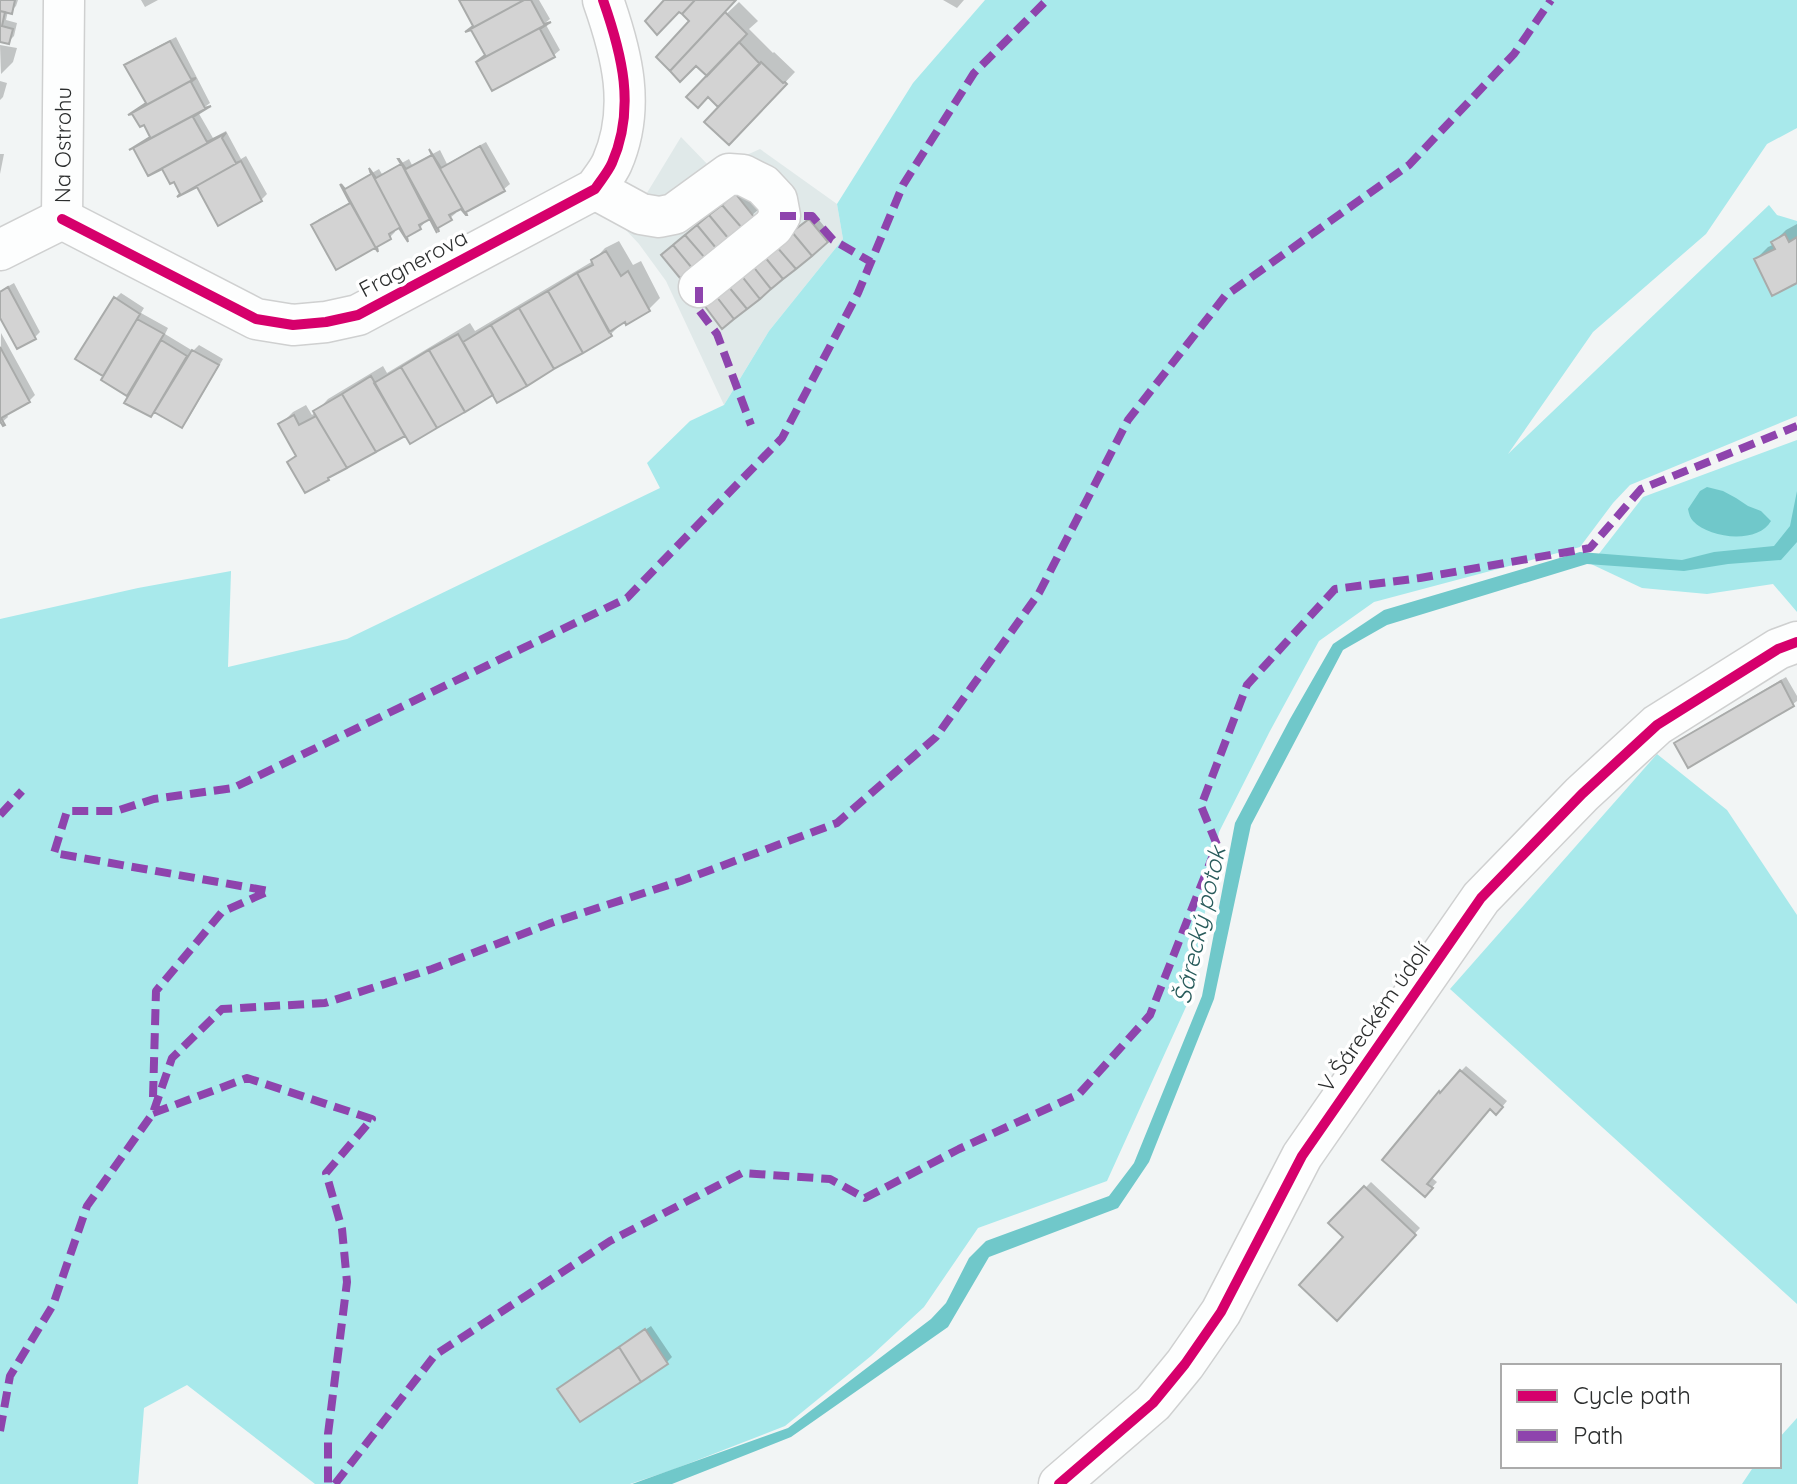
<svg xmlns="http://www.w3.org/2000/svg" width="1797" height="1484" font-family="Quicksand,sans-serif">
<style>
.built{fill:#e0e9e9}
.green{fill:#a8e9eb;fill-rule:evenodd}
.water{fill:#70c8ca}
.shadow{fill:#0003}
.building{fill:#d3d3d3;stroke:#a9abaa;stroke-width:2}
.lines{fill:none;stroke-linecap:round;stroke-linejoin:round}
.minor-casing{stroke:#cfd0d0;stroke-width:43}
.minor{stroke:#fdfefe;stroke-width:40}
.quiet{stroke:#8e44ad;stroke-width:8;stroke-dasharray:16 8;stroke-linecap:butt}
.cycleway-casing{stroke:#fff;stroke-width:15}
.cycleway{stroke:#d6006c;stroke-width:10}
.labels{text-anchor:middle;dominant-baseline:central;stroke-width:7;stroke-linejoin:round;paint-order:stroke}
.street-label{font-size:22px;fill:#2c2e2e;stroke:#fff}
.water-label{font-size:24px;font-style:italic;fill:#295c5c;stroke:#fff}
</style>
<rect width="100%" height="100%" fill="#f2f5f5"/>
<!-- built -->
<path class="built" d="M681,137L713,170L760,149L837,204L843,239L769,331L724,405L666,281L639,244L625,229Z"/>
<!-- green -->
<path class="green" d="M985,0H1797V128L1767,144L1706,234L1593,332L1508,454L1769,205L1777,215L1797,221V237L1789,242H1772L1775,249L1754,259L1772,295L1797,283V416L1630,485L1613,503L1580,547L1374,602L1319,641L1270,731L1219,832L1190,998L1107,1181L978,1228L924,1307L871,1356L785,1426L672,1470L630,1484H315L187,1385L144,1408L138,1484H0V619L138,588L231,571L228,667L347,639L660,488L647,463L690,421L724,405L769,331L843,239L837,204L913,83ZM644,1330L668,1364L580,1422L558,1389Z
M1797,440V612L1773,584L1707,594L1642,588L1591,564L1643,497Z
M1657,754L1727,810L1797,915V1304L1450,989Z
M1797,1418V1484H1742L1754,1466H1779V1438Z"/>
<!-- water -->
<path class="water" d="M1707,487L1723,491L1736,498L1748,506L1761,511L1771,521C1758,544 1710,539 1693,521C1690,518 1689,514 1688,509L1700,491Z
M1797,491V542L1781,560L1728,564L1684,571L1587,564L1387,625L1343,650L1251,825L1214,999L1149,1162L1118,1208L989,1257L948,1327L791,1437L672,1484H632L788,1428L931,1319L946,1303L969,1258L986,1241L1109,1196L1134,1163L1202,996L1235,823L1290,719L1333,644L1384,610L1580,552L1682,560L1714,552L1774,546L1790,526Z"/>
<!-- shadow -->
<path class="shadow" d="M0,0H18L16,6L11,11H8L6,20L17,23L14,36L9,41H0Z
M141,0H158L145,7Z
M462,0H539L550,19L545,23L560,50L554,55L493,88L478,61L486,54L475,26Z
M667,0H734L718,17L721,19L739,2L758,21L749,29L773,53L774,52L795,72L729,142L721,107L708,95L710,76L696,63L680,79L659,57L692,21Z
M943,0H964L957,8Z
M176,37L210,103L198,112L213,138L226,131L241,159L246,156L267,194L261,200L175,179L163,167L135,147L152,135L145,123L134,112L147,102L127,66L132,60Z
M0,45L17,48L13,62L1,74Z
M0,81L7,83L3,97L0,100Z
M486,142L510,184L504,189L464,211L461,206L454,210L456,213L450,218L430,216L424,220L425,222L420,228L400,225L394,229L395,232L390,237L336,267L313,225L319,219L351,202L345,190L351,185L379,169L382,174L409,159L412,165L440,150L447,164Z
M0,154H4L0,174Z
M742,189L758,210L681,276L669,250Z
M815,215L832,236L827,241L712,300Z
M1797,224V281L1756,259L1768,247L1775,244L1774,242L1786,230Z
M619,241L633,265L641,261L660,298L648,310L626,319L611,334L494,393L406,434L332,473L289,462L297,454L281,424L293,412L306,405L312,415L316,412L328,399L383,366L387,373L470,323L475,331L593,261L605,248Z
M14,283L40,332L35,337L0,314V291Z
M121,293L144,308L141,313L168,328L165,334L193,351L199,345L223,359L187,421L182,426L104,380L106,375L77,358L116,298Z
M1,333L35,395L29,401L6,413L8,417L0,424Z
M1786,677L1797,696V701L1793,704L1689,765L1676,744L1682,738Z
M1466,1066L1507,1101L1502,1107H1491L1431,1177L1437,1182L1425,1195L1385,1160L1440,1093Z
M1371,1182L1420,1228L1337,1318L1346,1237L1331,1223Z
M651,1326L672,1357L667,1362L580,1419L565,1384Z"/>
<!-- building -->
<path class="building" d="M0,0H15L12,14L0,11Z
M459,0H524L465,32L473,26Z
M524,0H531L544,24L551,22L476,62L485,55L471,30L465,32Z
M664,0H695L682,14L679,12L657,35L645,21Z
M695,0H736L670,71L656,57L689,21L682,14Z
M0,11L5,12L2,26L13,29L9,44L0,42Z
M725,12L747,34L707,76L696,66L680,82L670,71Z
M551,22L540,29L555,57L492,91L476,62Z
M170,41L191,79L196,78L128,115L146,103L124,65Z
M739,42L760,64L718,107L708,97L698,108L686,97Z
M761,62L783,83L785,82L787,84L729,145L704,122Z
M196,78L191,82L205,108L211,106L129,150L150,137L144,125L140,127L132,114L128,115Z
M211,106L193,117L207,142L226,133L148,176L133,148Z
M226,133L222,138L236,163L241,161L177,197L180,194L174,182L170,184L162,169L148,176Z
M480,146L505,191L466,212L467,215H466L429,149L441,168Z
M429,149L466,215L461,209L449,215L452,220L438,228L439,232L399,159L406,169L432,155Z
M398,159H399L437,233L430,219L419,225L421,229L407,237L408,242L369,168L376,178L401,164Z
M241,161L262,201L218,226L197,187L177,197Z
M369,168L408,242L399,228L389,234L391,239L377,247L378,252L341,184L345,189L371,174Z
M340,184L378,252L375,248L336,270L311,225L350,203Z
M735,193L754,217L742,228L722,205Z
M722,205L742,228L728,238L709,215Z
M709,215L728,238L716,248L697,225Z
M809,219L828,242L812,256L792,232Z
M697,225L716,248L705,258L685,235Z
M792,232L812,256L796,269L776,246Z
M1785,234L1789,242L1797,237V283L1772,296L1754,259L1775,249L1771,242Z
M685,235L705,258L692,268L673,245Z
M673,245L692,268L680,278L661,255Z
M776,246L796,269L783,279L764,256Z
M606,251L621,276L628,271L650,311L626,325L625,322L609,332L577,273L593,265L591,260Z
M764,256L783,279L771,289L752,265Z
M752,265L771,289L760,299L741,275Z
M577,273L612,336L583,353L548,291Z
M741,275L760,299L747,309L728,286Z
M728,286L747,309L734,319L716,296Z
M8,287L36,339L17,349L0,318V292Z
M548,291L583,353L554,369L519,308Z
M716,296L734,319L722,329L704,305Z
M114,297L140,314L103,376L75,359Z
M519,308L554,369L527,386L491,325Z
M137,319L164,334L127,396L101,380Z
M491,325L527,386L497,403L463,342Z
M458,334L493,395L465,412L429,350Z
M161,340L187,356L151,417L124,403Z
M0,347L30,402L1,418L5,425L3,426L0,421Z
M192,350L219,365L182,428L154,412Z
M429,350L465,412L437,428L401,367Z
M401,367L437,428L410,444L374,383Z
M371,376L405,436L376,452L342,394Z
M342,394L376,452L347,468L313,411Z
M294,415L299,425L316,416L347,468L328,478L329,480L305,493L287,462L296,456L278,424Z
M1781,681L1794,706L1688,768L1674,743Z
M1460,1070L1503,1107L1496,1115L1490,1109L1427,1184L1433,1188L1425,1197L1382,1160L1439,1091L1440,1093Z
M1364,1186L1416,1235L1337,1321L1299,1285L1343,1237L1328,1223Z
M645,1329L668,1364L641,1382L619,1347Z
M619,1347L641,1382L580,1422L557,1389Z"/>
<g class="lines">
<!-- minor casing -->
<g class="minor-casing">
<g id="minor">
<path d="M595,189L641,214L659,217L674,214L729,174L743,175L763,185L777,200L780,216L773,227L699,287"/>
<path d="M62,219L256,319L293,325L326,322L358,315L595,189C601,180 608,172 612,163C636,108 622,54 603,0"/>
<path id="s1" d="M62,219L64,0"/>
<path d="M0,250L62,219"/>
<path d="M1059,1484L1153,1403L1185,1364L1221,1312L1302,1156L1481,898L1582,794L1657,725L1778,649L1797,642"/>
</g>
</g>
<!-- minor -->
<use href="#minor" class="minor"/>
<!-- quiet -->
<path class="quiet" d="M780,216H812L833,240L871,262
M699,287V310L717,334L751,425
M0,815L22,791
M153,1097L156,991L222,912L269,891L54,853L67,811H116L154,799L233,788L627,598L782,438L858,293L903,185L974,73L1047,0
M153,1113L247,1078L372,1119L326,1173L342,1229L347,1282L328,1434V1484
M0,1431L10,1376L53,1305L87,1206L153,1113L172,1058L222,1009L325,1003L432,969L551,923L681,881L837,823L936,737L1039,593L1128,420L1225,296L1409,165L1514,54L1551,0
M335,1484L435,1355L610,1241L742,1173L830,1179L865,1198L959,1149L1079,1094L1150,1015L1217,845L1201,806L1247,685L1335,589L1420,578L1590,548L1641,489L1797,426"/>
<!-- cycleway casing -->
<g class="cycleway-casing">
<path id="cycleway" d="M62,219L256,319L293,325L326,322L358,315L595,189C601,180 608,172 612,163C636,108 622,54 603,0
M1059,1484L1153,1403L1185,1364L1221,1312L1302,1156L1481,898L1582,794L1657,725L1778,649L1797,642"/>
</g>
<!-- cycleway -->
<use href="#cycleway" class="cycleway"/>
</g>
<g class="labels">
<!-- street labels -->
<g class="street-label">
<text stroke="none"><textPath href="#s1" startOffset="74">Na Ostrohu</textPath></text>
<text transform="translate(413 263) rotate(-28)">Fragnerova</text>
<text transform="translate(1374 1017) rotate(-55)">V Šáreckém údolí</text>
</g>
<!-- water labels -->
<g class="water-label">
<text transform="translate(1199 925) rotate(-77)">Šárecký potok</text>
</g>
</g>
<!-- legend -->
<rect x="1501" y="1364" width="280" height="104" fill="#ffffff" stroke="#ababab" stroke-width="2"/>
<rect x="1517" y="1390" width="40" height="12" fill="#d6006c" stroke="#ababab" stroke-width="2"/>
<text x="1573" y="1404" font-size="24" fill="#2c2e2e">Cycle path</text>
<rect x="1517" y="1430" width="40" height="12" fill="#8e44ad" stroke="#ababab" stroke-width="2"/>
<text x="1573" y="1444" font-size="24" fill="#2c2e2e">Path</text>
</svg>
